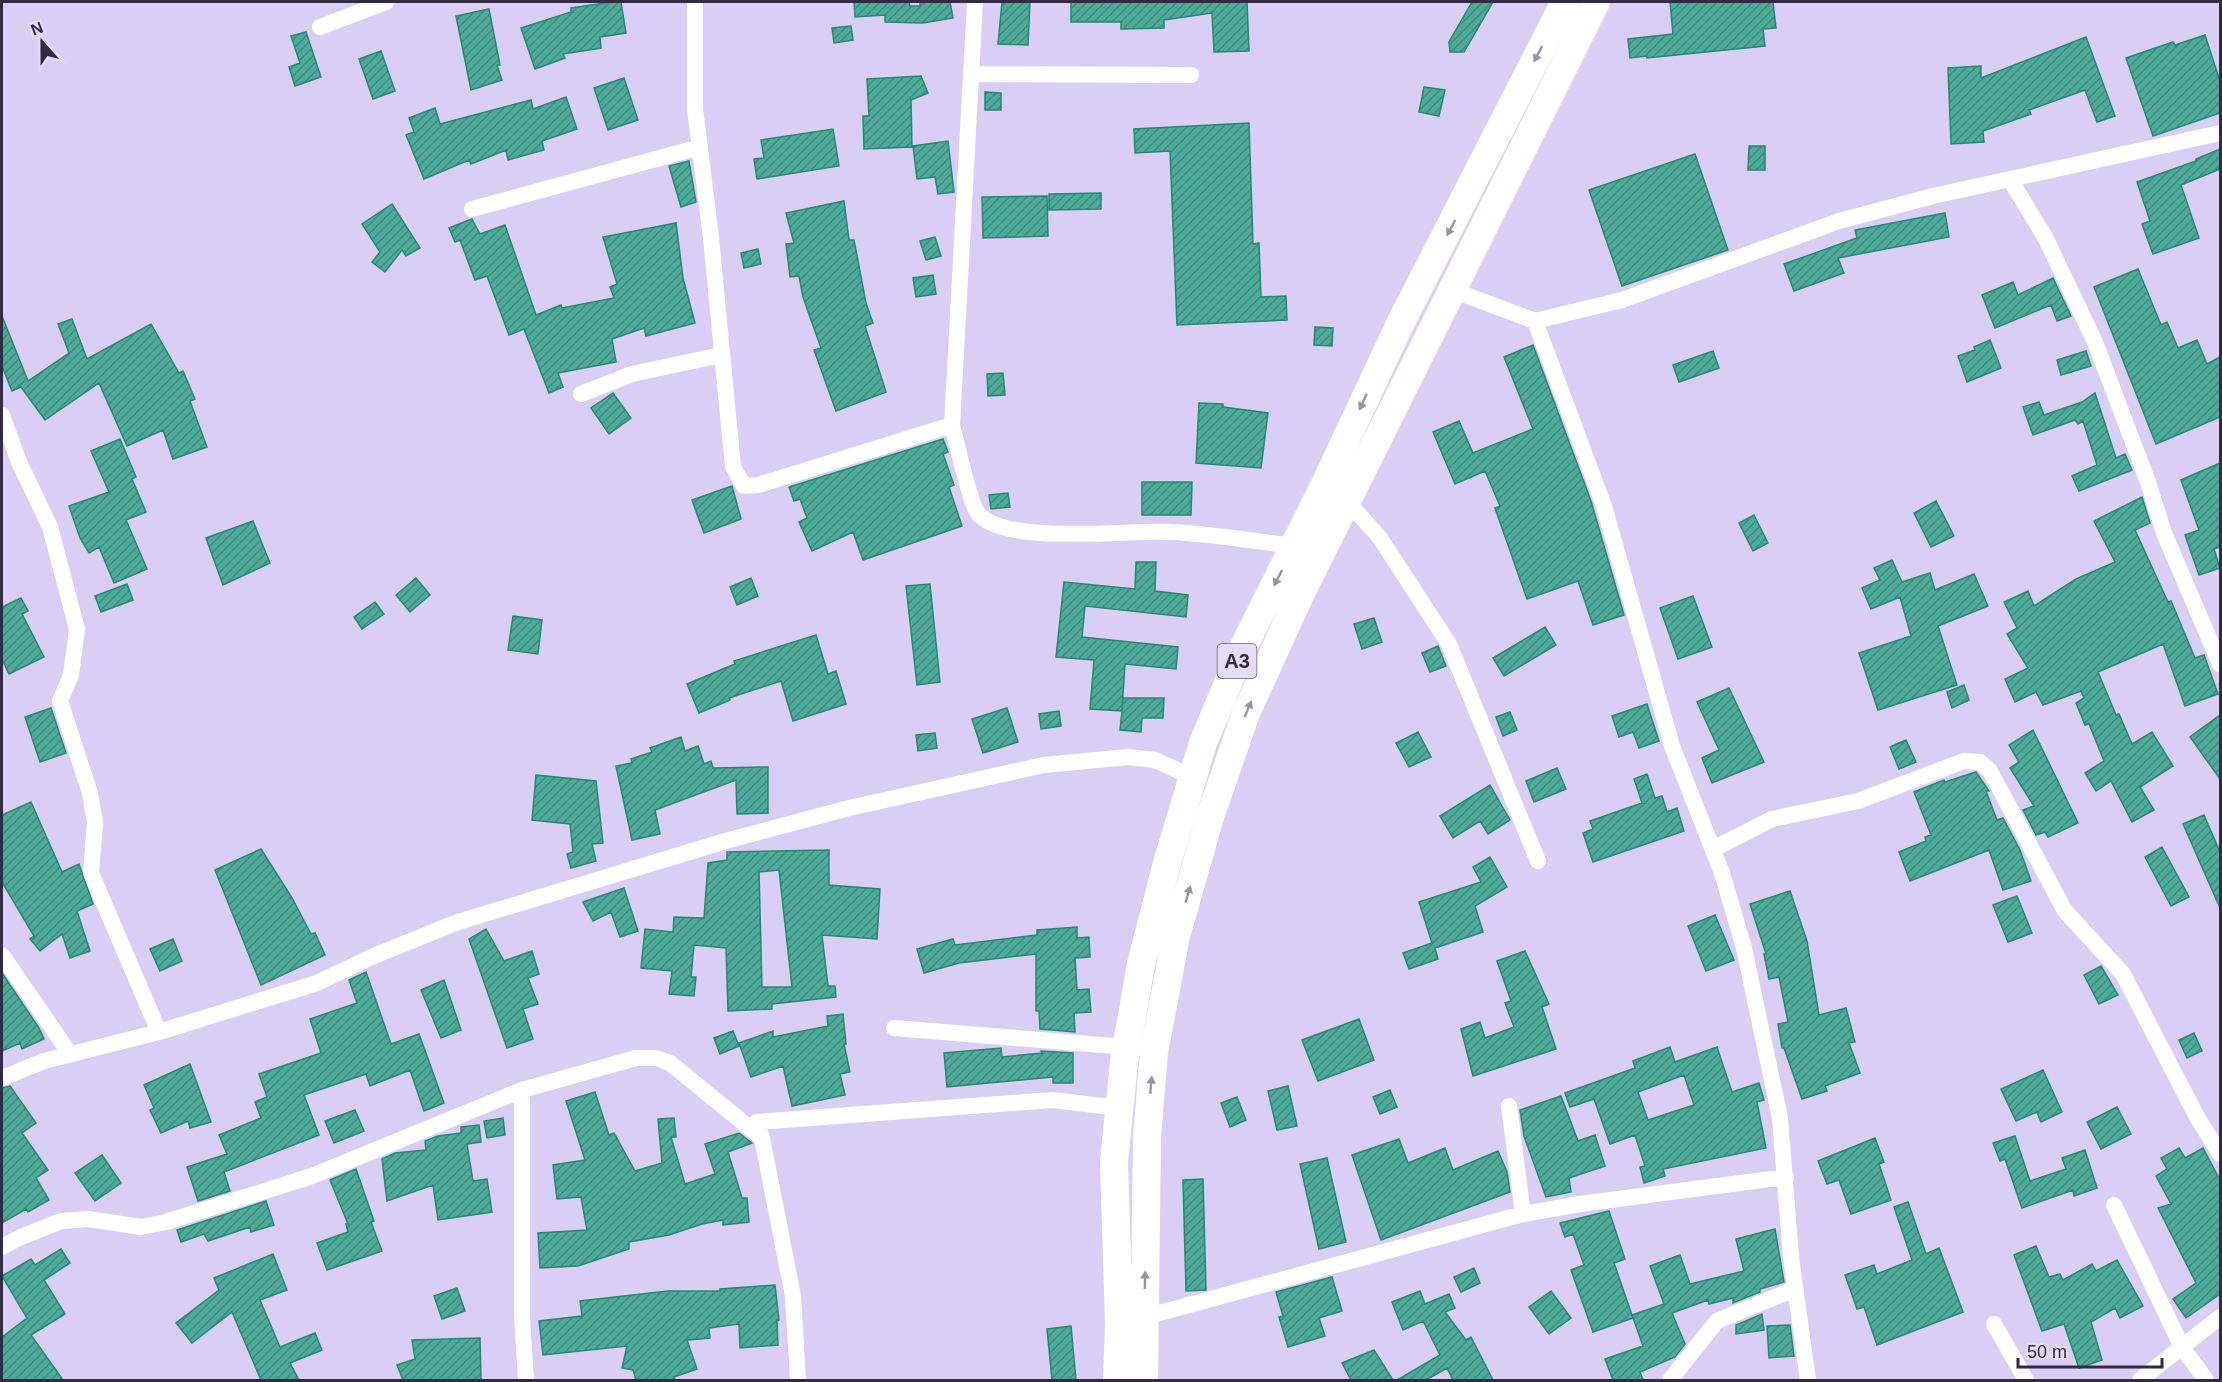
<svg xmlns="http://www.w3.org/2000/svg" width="2222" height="1382" font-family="Arial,sans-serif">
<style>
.building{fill:url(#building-hatch);stroke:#268877;stroke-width:1.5;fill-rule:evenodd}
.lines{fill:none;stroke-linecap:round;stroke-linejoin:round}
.minor{stroke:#fff;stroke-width:16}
.trunk{stroke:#fff;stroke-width:28}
.oneway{fill:#9994a1}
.labels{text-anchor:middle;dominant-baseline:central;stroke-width:5;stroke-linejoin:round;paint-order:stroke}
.shield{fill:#e5ddf8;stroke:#686079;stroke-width:1.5}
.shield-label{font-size:20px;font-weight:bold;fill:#332a43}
</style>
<defs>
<pattern id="building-hatch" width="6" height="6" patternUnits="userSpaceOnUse" patternTransform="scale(1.5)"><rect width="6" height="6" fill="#4eaa99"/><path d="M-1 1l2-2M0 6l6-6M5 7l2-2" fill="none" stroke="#418b7e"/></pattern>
</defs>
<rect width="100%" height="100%" fill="#dacef5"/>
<!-- building -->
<path class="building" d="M612,2H621L626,33L600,37L601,48L563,54L565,58L535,69L521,28L571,12V8Z
M854,2H909L910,6H920V2H950L953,18L923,23L885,22V15L855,17Z
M1002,2H1030L1028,45L998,44Z
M1071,2H1247L1249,51L1214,52L1212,13L1164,20V28L1121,29V22H1071Z
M1472,2H1493L1464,52H1450L1449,42Z
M1670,2H1773L1776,28L1763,29L1765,46L1647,58V56L1630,58L1628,39L1673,34Z
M489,9L500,65H497L502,80L471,90L456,16Z
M851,26L853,40L834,43L832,28Z
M306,32L321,77L295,86L289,67L300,63L291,36Z
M2205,35L2220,81V113L2153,136L2126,58L2173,42L2175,45Z
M2086,37L2115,116L2097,122L2085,90L2029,110L2031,114L1983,131L1984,142L1951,144L1948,68L1981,66V78Z
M381,51L395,91L373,99L359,59Z
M921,76L928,93L911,100L912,147L864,149L863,116H869L867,79Z
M624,78L638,120L608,130L594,88Z
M1424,87L1445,90L1439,116L1419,112Z
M985,92L1001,93V110H985Z
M566,97L577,129L542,141L544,150L508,160L506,150L471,164L469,160L424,179L406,135L414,132L409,118L435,108L440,124L531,100L533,109Z
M1249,123L1253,244L1259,243L1261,297L1286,296L1287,320L1177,325L1170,151L1135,153L1134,129Z
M833,129L839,166L757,179L754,159L764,158L761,140Z
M948,141L954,192L938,194L935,177L917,179L913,146Z
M1749,146H1765V170H1748Z
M2220,149V169L2181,185L2199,238L2153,254L2142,224L2150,221L2137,182L2196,161V159Z
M1695,154L1728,250L1622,286L1589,190Z
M689,161L696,202L681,207L669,166Z
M1101,193V209L1049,210V194Z
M1047,196L1048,236L983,238L982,197Z
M844,201L849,240H854L866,303L873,323L865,326L886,392L836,411L814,350L821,348L803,297L799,276L790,277L786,244L794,243L786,213Z
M392,204L420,248L406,256L402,250L385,272L372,262L380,252L362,224Z
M1945,213L1949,237L1838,258L1844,273L1794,291L1784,264L1857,238L1855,230Z
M472,219L480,234L505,225L536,315L561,305L562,308L614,298L610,287L617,284L603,237L676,223L683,278L695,323L646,336L644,328L612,339L616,362L558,373L563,387L549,393L524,329L509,335L487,276L475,280L460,240L455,242L449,228Z
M935,237L941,256L926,260L920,241Z
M758,249L761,264L744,268L741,253Z
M2138,269L2161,325L2167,322L2178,348L2197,340L2207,364L2220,357V417L2156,444L2094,287Z
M933,275L936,294L916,297L913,278Z
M2053,278L2071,316L2057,321L2051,305L1995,328L1982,295L2013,282L2018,295Z
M2,316L28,381L69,353L58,324L72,319L87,359L151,324L179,373L183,371L195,399L190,401L207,447L173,459L163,430L127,446L99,383L45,420L21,387L12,391L2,366Z
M1315,327L1333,328L1332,346L1314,345Z
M1990,340L2001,368L1967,382L1958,356L1975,350L1974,347Z
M1533,345L1591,501L1624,615L1593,625L1578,581L1527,599L1495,508L1500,506L1485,471L1455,484L1433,432L1459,421L1473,453L1533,429L1504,357Z
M1713,351L1719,368L1679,382L1673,365Z
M2086,351L2091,366L2061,375L2057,360Z
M1003,373L1005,395L988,396L987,374Z
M613,393L631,418L609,434L591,408Z
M2095,393L2116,458L2125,454L2132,470L2079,491L2072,476L2097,465L2083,421L2078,424L2075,420L2033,435L2023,407L2039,402L2044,415L2082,402Z
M1199,403L1223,404V407L1268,413L1261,468L1196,463Z
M120,439L136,477L132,479L146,512L126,520L147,569L114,583L99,547L89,553L80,538L69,506L109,492L91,451Z
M943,439L948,452L943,454L954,485L949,487L962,526L863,560L853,532L812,551L799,522L807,518L800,499L794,501L789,487Z
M2220,463V547L2214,549L2220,568L2199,575L2185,535L2199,530L2181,480Z
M1142,482H1192L1191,515H1142Z
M732,486L741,519L704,533L692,500Z
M1008,493L1010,507L991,509L989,495Z
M2142,497L2150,523L2135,530L2168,602L2171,601L2195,658L2204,655L2218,694L2185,706L2163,644L2098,672L2116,715L2119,714L2132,744L2152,732L2173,766L2140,787L2154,810L2132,822L2111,781L2096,791L2085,773L2104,761L2089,724L2085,725L2076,703L2084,698L2081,691L2043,705L2036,692L2015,702L2005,679L2028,668L2007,634L2017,628L2004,602L2028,591L2034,606L2076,579L2115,562L2094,521Z
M1936,501L1954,536L1931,547L1914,513Z
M1754,515L1768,543L1753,551L1739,523Z
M253,521L270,563L223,585L206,538Z
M1892,560L1902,582L1930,573L1935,590L1974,574L1988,606L1938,626L1957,685L1878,710L1859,653L1911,636L1900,597L1871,609L1862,588L1880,580L1874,568Z
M1136,562H1156L1155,591L1188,595L1186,617L1085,606L1082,637L1178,647L1176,669L1125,664L1122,710L1123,698H1164L1163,718H1142L1141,732L1120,730L1122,711L1090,709L1094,660L1056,657L1064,582L1135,589Z
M416,578L430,595L410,612L396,595Z
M751,578L758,596L737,605L730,587Z
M127,584L133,600L101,612L95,596Z
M930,584L940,682L917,685L906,586Z
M1693,596L1712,647L1678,659L1660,608Z
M21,598L28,611L22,614L44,657L9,674L2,659V607Z
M375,602L384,614L362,629L354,617Z
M513,616L542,620L538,654L508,650Z
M1374,618L1382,642L1362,649L1354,624Z
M1545,627L1556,645L1504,676L1493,658Z
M816,635L828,674L836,671L846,704L793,721L781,681L729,698L730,700L699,713L687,684L735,664L734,661Z
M1438,646L1446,666L1430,672L1422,653Z
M1964,685L1969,700L1952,708L1947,692Z
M1729,688L1764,762L1712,783L1702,758L1719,750L1697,702Z
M1647,704L1659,741L1639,748L1633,732L1619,737L1612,716Z
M51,708L66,753L40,762L25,717Z
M1007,708L1018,742L983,753L972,719Z
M1059,711L1061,726L1041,729L1039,714Z
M1510,712L1517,730L1503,736L1496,717Z
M2220,715V779L2190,737Z
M2033,730L2078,823L2048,837L2045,832L2036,835L2023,810L2034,806L2010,768L2019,762L2009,745Z
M1418,732L1431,757L1409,767L1396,743Z
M935,733L937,748L918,751L916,735Z
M681,737L685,751L698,746L704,764L711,761L713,768L768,767V813L737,814L736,780L655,810L660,834L632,840L616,766L632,763L631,759L652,752L650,748Z
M1906,740L1916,762L1899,769L1890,747Z
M1557,768L1566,789L1534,802L1526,781Z
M1976,772L1989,791H1986L1997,820L2003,818L2020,850L2031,881L2003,890L1989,850L1910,881L1899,852L1926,841L1925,837L1931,835L1914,792L1944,780L1945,782Z
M1647,774L1655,798L1662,796L1667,812L1677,808L1684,831L1593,862L1583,833L1593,829L1590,821L1642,803L1634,779Z
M536,775L596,781L603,843L592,844L596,861L571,868L567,854L573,852L570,824L532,820Z
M1490,785L1510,820L1488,834L1480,821L1453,838L1440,816Z
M31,802L62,872L79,864L93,904L77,911L90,951L70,958L62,934L40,951L30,939L34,936L2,882V815Z
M2204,815L2220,852V908L2183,824Z
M2162,847L2189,897L2171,906L2145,857Z
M261,849L292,898L311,934L315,933L325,955L261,985L215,870Z
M829,850V885L880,889L877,939L822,935L828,986H835L836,997L772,1004V1009L728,1011L726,948L694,945L691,977H696L694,996L669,994L672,971L641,968L645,929L673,932L674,917L704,918L708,863L727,860V852ZM779,870L792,987H762L759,872Z
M1490,857L1507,887L1475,906L1483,932L1435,948L1438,959L1409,969L1403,953L1432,943L1419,902L1481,882L1473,867Z
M624,888L638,931L620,937L611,912L593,921L583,902Z
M1790,891L1807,941L1819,1015L1846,1008L1855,1042L1849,1043L1860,1073L1825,1086L1827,1091L1802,1099L1784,1048H1782L1778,1024L1788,1022L1779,977L1769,979L1764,954H1766L1750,904Z
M2017,896L2032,933L2008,942L1993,905Z
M1715,915L1734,960L1706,971L1688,926Z
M1077,927V938L1089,937L1090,957L1075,958L1077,990L1089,989L1091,1012L1074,1013L1075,1032L1040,1029L1039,1011H1036V954L959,963L924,973L917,949L953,939L955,945L1037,935V930Z
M486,929L504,961L532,951L539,974L528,978L538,1004L523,1009L533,1039L507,1048L469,939Z
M173,939L182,961L160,971L150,949Z
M1525,951L1549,1004L1542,1007L1556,1049L1473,1076L1461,1029L1480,1022L1485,1038L1514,1027L1505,1003L1511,1001L1497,961Z
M2101,966L2118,995L2099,1004L2084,975Z
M366,972L391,1044L419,1034L444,1103L424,1111L410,1070L370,1086L366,1074L304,1095L319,1135L224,1172L230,1191L198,1201L187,1167L227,1154L219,1135L261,1118L255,1102L267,1097L259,1074L321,1053L310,1019L357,1003L349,980Z
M2,973L39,1028L44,1039L22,1049L20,1043L2,1051Z
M444,980L461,1030L441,1038L421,990Z
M843,1014L846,1044H844L850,1072L840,1074L845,1095L792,1106L783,1066L751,1077L739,1043L773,1031V1037L828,1026L827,1016Z
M1359,1019L1374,1060L1318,1081L1302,1040Z
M733,1031L739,1046L720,1054L714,1038Z
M2194,1033L2202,1051L2187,1058L2179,1040Z
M1670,1047L1675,1062L1717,1047L1732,1092L1759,1083L1764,1100L1757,1102L1766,1148L1663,1169L1665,1176L1644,1183L1640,1167L1645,1166L1635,1135L1610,1144L1594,1099L1570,1107L1565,1093L1635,1068L1633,1061ZM1684,1075L1694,1105L1648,1120L1638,1092Z
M1001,1048L1002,1057L1042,1053L1041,1051L1073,1053V1083H1053V1077L947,1087L944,1053Z
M190,1064L211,1122L190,1128L188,1121L161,1133L150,1110L154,1108L144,1085Z
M2043,1070L2062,1112L2041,1122L2037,1112L2016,1121L2001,1089Z
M10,1086L36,1123L22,1133L48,1170L36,1178L49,1200L28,1212L26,1209L2,1223V1088Z
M1288,1086L1297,1126L1277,1130L1268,1091Z
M1390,1090L1397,1107L1380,1114L1373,1097Z
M595,1092L609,1135L614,1133L635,1171L662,1163L658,1119L674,1118L676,1137H671L685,1184L715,1174L705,1144L739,1133L752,1143L728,1152L742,1198H747L749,1222L723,1225V1220L702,1224L669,1235L629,1242V1249L578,1266L540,1268L538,1233L587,1230L581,1197L557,1199L553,1165L585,1160L566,1101Z
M1561,1096L1578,1141L1595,1135L1605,1166L1569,1178L1571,1192L1546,1197L1524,1136L1520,1110Z
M1237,1097L1246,1120L1230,1127L1221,1103Z
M2117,1107L2131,1134L2101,1149L2087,1122Z
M355,1110L364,1131L334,1143L325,1121Z
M503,1118L505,1135L487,1138L484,1121Z
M479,1125L481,1142L467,1144L473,1181L487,1179L492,1212L438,1220L433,1185L387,1201L382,1159L395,1153L426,1150L425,1141L438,1136L461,1133V1127Z
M2015,1136L2030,1181L2066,1169L2062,1158L2085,1150L2097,1188L2074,1196L2073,1190L2022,1208L2005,1159L2000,1161L1993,1143Z
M1875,1138L1884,1162L1879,1164L1891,1200L1851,1214L1839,1180L1827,1184L1818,1161Z
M1399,1139L1408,1163L1445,1148L1453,1170L1498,1151L1507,1172L1510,1192L1381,1240L1352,1155Z
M2179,1148L2185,1158L2203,1148L2220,1180V1294L2186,1318L2173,1299L2196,1283L2158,1208L2171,1204L2156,1176L2167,1169L2161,1158Z
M102,1155L121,1183L95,1201L75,1173Z
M1327,1158L1346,1242L1319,1249L1300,1164Z
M356,1169L374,1221L371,1222L382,1251L327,1270L317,1243L348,1232L346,1224H348L330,1180Z
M1203,1179L1206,1290L1186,1291L1183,1180Z
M266,1201L274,1225L251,1232L250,1227L208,1241L204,1234L181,1242L177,1230Z
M1908,1202L1926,1254L1939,1248L1963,1312L1877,1345L1864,1307L1857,1309L1845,1275L1874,1265L1877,1274L1912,1260L1894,1207Z
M1609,1211L1625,1259L1614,1263L1633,1318L1593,1332L1571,1270L1584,1265L1573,1234L1565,1237L1560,1223Z
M1775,1229L1784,1282L1760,1289V1292L1733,1303V1298L1709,1304L1708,1300L1672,1313L1685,1344L1675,1357L1640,1372L1643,1380H1613L1605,1359L1643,1346L1632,1315L1664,1304L1650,1266L1680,1255L1690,1284L1744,1271L1736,1239Z
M2036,1246L2049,1277L2060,1274L2063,1280L2092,1264L2096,1271L2117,1260L2143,1306L2120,1318L2115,1308L2091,1322L2102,1360L2079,1368L2064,1324L2042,1331L2014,1255Z
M61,1249L70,1263L44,1280L65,1314L31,1335L63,1380H2V1337L27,1318L2,1276L31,1259L35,1265Z
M273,1254L287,1290L260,1300L280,1347L315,1333L322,1350L290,1363L299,1380H261L232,1312L192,1343L176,1323L219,1290L214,1278Z
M1474,1268L1480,1283L1461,1292L1454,1277Z
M1332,1277L1342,1311L1319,1318L1325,1336L1288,1347L1279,1317L1283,1316L1276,1292Z
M775,1285L779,1320L777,1321L778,1345L740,1348L739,1324L709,1328L710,1338L687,1340L697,1369L674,1377L675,1380H636L633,1370L622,1368L627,1346L543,1355L539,1321L582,1316L580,1301L668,1291H720V1289Z
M457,1288L465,1311L442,1319L434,1296Z
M1420,1291L1425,1304L1449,1294L1455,1308L1445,1312L1466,1340L1471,1337L1493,1380H1453L1447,1368L1426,1380H1397L1440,1355L1423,1321L1403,1330L1392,1302Z
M1551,1291L1571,1318L1549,1334L1529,1307Z
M1762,1314L1764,1330L1736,1334V1325Z
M1790,1325L1794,1356L1769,1358L1767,1326Z
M1071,1326L1076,1380H1052L1047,1329Z
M480,1338L481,1380H403L397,1365L415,1359L412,1340Z
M1374,1350L1393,1380H1351L1342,1363Z"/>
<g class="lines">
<!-- minor -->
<path class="minor" d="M695,2V109L711,238L733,467L744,486L758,485L952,425C956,440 970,503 977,512C1002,547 1131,529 1172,532C1213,534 1254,541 1294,546
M320,27L386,2
M971,74L1191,75
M2011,181L2045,237L2095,342L2148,482L2164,533L2220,664
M472,209L700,147
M1452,290L1535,321L1622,300L1839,221L1933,196L2220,133
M1535,321L1604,506L1672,746L1722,873L1744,948L1780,1118L1791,1257L1808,1380
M581,394L632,374L721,355
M2,415L19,462L50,527L77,629L71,675L60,701L90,793L95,823L91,873L159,1032
M952,425L975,2
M1347,501L1380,538L1449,644L1538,861
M1713,849L1772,819L1858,801L1964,761L1980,762L1990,771L2065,911L2123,974L2197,1117L2220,1154
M2,955L70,1054
M894,1028L1127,1047
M2,1078L44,1061L159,1032L317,983L376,955L458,922L729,840L849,808L1044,765L1128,757L1155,760L1192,777
M522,1090V1318L526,1380
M1509,1106L1523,1214
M762,1138L793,1296L798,1380
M2114,1205L2182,1347L2206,1380
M2,1247L21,1237L61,1221L88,1219L141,1227L166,1222L312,1176L522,1090L636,1058H656L670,1063L762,1138L757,1122L1053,1100L1119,1108
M1145,1317L1523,1214L1580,1204L1786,1177
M1994,1324L2026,1380
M1670,1380L1717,1321L1795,1289
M2140,1380L2220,1317"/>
<!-- trunk -->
<path class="trunk" d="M1117,1380L1119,1323L1114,1162L1124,1062L1141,964L1167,863L1203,743L1241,652L1327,480L1401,322L1565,2
M1144,1380L1147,1136L1154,1052L1176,936L1210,817L1246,713L1300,595L1596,2"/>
</g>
<!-- one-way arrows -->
<defs><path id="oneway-solid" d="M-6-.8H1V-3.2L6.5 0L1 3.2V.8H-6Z" transform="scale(1.5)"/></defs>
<g class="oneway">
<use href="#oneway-solid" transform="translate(1538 54) rotate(117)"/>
<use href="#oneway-solid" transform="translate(1451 228) rotate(118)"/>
<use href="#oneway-solid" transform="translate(1363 402) rotate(115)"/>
<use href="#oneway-solid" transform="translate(1278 578) rotate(117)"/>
<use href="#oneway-solid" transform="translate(1248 709) rotate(-67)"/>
<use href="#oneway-solid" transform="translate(1188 894) rotate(-74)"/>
<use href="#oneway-solid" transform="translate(1151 1085) rotate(-85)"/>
<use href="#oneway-solid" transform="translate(1145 1280) rotate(-89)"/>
</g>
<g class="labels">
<!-- shield labels -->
<rect class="shield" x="1217.5" y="644" width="39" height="34" rx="4.5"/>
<g class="shield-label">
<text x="1237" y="661">A3</text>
</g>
</g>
<!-- border -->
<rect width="2222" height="1382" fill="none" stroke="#332a43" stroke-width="6"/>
<!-- north arrow -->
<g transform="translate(42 42) rotate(339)" stroke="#e5ddf8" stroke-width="4.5" paint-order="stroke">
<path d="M0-4.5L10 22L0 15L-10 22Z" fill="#332a43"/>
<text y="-9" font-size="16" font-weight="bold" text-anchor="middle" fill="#332a43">N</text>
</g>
<!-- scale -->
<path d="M2018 1358v9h144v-9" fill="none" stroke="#332a43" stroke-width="3"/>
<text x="2027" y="1358" font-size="18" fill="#332a43" stroke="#e5ddf8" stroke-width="4.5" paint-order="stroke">50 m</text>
</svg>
